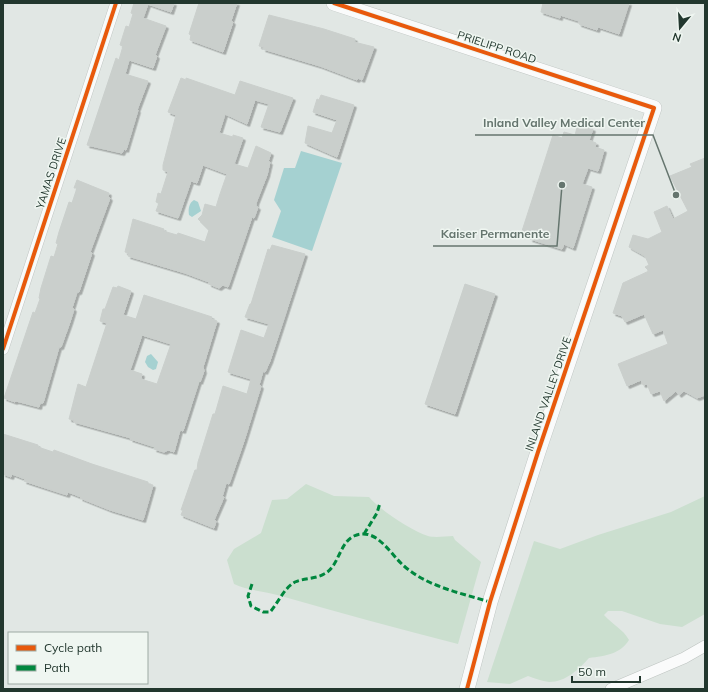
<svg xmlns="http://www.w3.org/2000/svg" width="708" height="692" font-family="Mulish,sans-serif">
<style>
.green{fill:#cbdfcf}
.water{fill:#a5d1d1}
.building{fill:#cacfcc;stroke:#cacfcc;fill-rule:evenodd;filter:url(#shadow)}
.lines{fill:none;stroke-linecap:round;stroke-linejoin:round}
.street-casing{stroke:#bec4c1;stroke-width:12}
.secondary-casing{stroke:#bec4c1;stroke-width:16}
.street{stroke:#fafbfb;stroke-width:11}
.secondary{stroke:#fafbfb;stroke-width:15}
.quiet{stroke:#00873e;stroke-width:3;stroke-dasharray:6 3;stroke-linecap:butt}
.cycleway-casing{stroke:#eff6f1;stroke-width:6}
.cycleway{stroke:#e8590c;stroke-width:4}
.labels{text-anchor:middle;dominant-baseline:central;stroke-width:3;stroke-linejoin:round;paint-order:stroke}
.street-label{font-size:11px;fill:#22372e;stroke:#eff6f1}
.leader{fill:none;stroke:#65756e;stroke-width:1.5}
.callout-dot{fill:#65756e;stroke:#eff6f1;stroke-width:1.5}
.callout-label{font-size:12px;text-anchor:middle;font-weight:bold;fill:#65756e;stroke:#eff6f1;stroke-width:3;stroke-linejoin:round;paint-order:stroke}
</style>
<defs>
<filter id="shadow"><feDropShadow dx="2.5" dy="2.5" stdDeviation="0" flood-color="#0004"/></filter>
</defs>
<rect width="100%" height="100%" fill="#e1e7e4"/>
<!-- green -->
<path class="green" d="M306,484L334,496L369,497C380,510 412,531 428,536C435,538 446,536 453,536L455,540L481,562L458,644C399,629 340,613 281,596C265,591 249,591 234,584L227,560L234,549L261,533L272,500L287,499Z
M705,496V614L682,627L660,624L622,611H608L604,615C613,625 623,629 629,640C620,654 606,656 589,658C579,669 566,682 549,682C542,681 534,678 528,676L510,684L487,682L534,541L560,549L598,535L671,512Z"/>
<!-- water -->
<path class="water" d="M301,151L342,163L312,251L272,237L281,211L274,200L284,168H295Z
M194,200L198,202L201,211L192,217L189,215C188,209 189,203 194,200Z
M151,354L158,362L156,369L153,370L148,367L145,362L147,356Z"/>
<!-- building -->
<path class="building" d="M134,3H174L171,12L148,4L143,18L166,26L155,55L157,56L153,68L129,60L125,74L148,81L137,110H138L126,150L124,149L122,153L87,145L116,58L119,60L123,46L120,45L126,26L129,27L133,14L131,13Z
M199,3H237L231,21L233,22L223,52L190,40L191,35L189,34Z
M543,3H629L619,34L598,27L597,30L579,24V21L560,15V18L541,12Z
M269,15L324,29L355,39L354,42L374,47L362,80L358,78L357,80L320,66L263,49L264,47L259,46Z
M181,78L186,80V78L235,95L240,81L293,98L280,132L261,127L269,104L255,100L247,124L225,114L219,133L233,137V135L243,138L234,164L248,168L256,146L271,153L268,162H270L267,175L256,203V207H258L254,218L252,217L228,287L223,285L219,288L209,284V282L185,273L128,256L129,253L125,252L133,219L164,229L163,231L177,235L178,233L205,242L209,230L198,219L202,215L205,204L216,207L220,194L227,174L203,165L197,183L191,181L178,218L156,211L159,203L156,202L158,193L161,194L168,172L163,170V165L176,115L168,112Z
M321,95L354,105L337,157L305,143L308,126L332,133L337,120L313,112L317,99L319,100Z
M578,124L593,129L589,140L596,143L595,147L604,150L598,171L588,168L582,184L592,187L573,248L564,244L562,249L530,239L532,234L522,231L553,135L562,138L564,132L575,135Z
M705,158V395L697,398L684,391L679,395L676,391L664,401L660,391L651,394L647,384L643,385L641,380L627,386L618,364L668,344L663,330L653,334L644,314L625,322L622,316L613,313L623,283L649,271L645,267L649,265L645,256L629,247L633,235L648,239L662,232L654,212L667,206L673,219L688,211L670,176L692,167L690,164Z
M77,180L109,193L108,197L110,198L90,252L92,253L79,292H77L72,308L74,309L70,322L61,347H59L43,403H40L39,407L16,401L15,402L4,398L33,312L35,313L40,299L39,298L41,288L51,256L54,257L58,244L56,243L59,232L69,202L72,203L77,188H74Z
M272,245L305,254L270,361L265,372L263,371L259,385L261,386L244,441L229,484L226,483L222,497H224L214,520L216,521L214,528L181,515L183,510H181L195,470H197L198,462L213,414H215L223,386L247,394L251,379L228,372L241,330L264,338L269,324L245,317L250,304H251L268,249L270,250Z
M465,284L495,294L455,414L425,404Z
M118,286L131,291L123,315L136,319L144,295L212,317L211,319L217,321L203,367L204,371L200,382L199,381L183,431L180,430L174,452L168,450L164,452L154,449L155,447L130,439L131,438L74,422V420L69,419L78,384L86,387L107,323L100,321L103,309H105L113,287L117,288ZM142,335L171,344L157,384L141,379L142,374L130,370Z
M3,434L38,445V447L53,452L54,450L92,464L148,482V484L153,485L143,520L110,510L80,498L81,497L68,492L67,495L24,481L25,479L12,474L11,477L3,474Z"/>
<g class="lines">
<!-- street casing -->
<g class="street-casing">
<path id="street" d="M3,349L116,3
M611,689L684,658L705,646"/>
</g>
<!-- secondary casing -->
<g class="secondary-casing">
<path id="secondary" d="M334,3L654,108L538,452L490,602L467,689"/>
</g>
<!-- street -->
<use href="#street" class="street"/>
<!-- secondary -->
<use href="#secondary" class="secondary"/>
<!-- quiet -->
<path class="quiet" d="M364,534L377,513L380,503
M252,584L248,596L251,606L263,612H270C278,603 284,588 295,582C304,578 316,579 324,574C339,567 339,543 354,536C376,526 390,554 404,566C428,587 461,593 490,602"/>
<!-- cycleway casing -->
<g class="cycleway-casing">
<path id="cycleway" d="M334,3L654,108L538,452L490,602L467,689
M3,349L116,3"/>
</g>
<!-- cycleway -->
<use href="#cycleway" class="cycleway"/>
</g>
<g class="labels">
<!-- street labels -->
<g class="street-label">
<text transform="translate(497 47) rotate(18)">PRIELIPP ROAD</text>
<text transform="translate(51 173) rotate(-72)">YAMAS DRIVE</text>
<text transform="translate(548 394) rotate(-71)">INLAND VALLEY DRIVE</text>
</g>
</g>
<!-- callouts -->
<path class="leader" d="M676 195L653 135H475M562 185L557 246H433"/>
<g class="callout-dot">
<circle cx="676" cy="195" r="4"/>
<circle cx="562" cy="185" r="4"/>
</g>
<g class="callout-label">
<text x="564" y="127">Inland Valley Medical Center</text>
<text x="495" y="238">Kaiser Permanente</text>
</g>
<!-- border -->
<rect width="708" height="692" fill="none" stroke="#22372e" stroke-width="8"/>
<!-- legend -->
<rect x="8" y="632" width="140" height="52" fill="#eff6f1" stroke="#9daaa3"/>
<rect x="16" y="645" width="20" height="6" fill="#e8590c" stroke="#9daaa3"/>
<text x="44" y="652" font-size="12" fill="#22372e">Cycle path</text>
<rect x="16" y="665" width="20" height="6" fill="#00873e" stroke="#9daaa3"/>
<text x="44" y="672" font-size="12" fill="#22372e">Path</text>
<!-- north arrow -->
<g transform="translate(680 28) rotate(198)" stroke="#eff6f1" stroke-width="3" paint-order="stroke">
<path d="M0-3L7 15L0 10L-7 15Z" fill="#22372e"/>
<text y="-6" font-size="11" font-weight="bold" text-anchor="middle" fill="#22372e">N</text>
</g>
<!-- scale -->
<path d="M572 676v6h68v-6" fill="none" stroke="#22372e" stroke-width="2"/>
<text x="578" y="676" font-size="12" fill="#22372e" stroke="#eff6f1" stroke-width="3" paint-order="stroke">50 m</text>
</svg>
